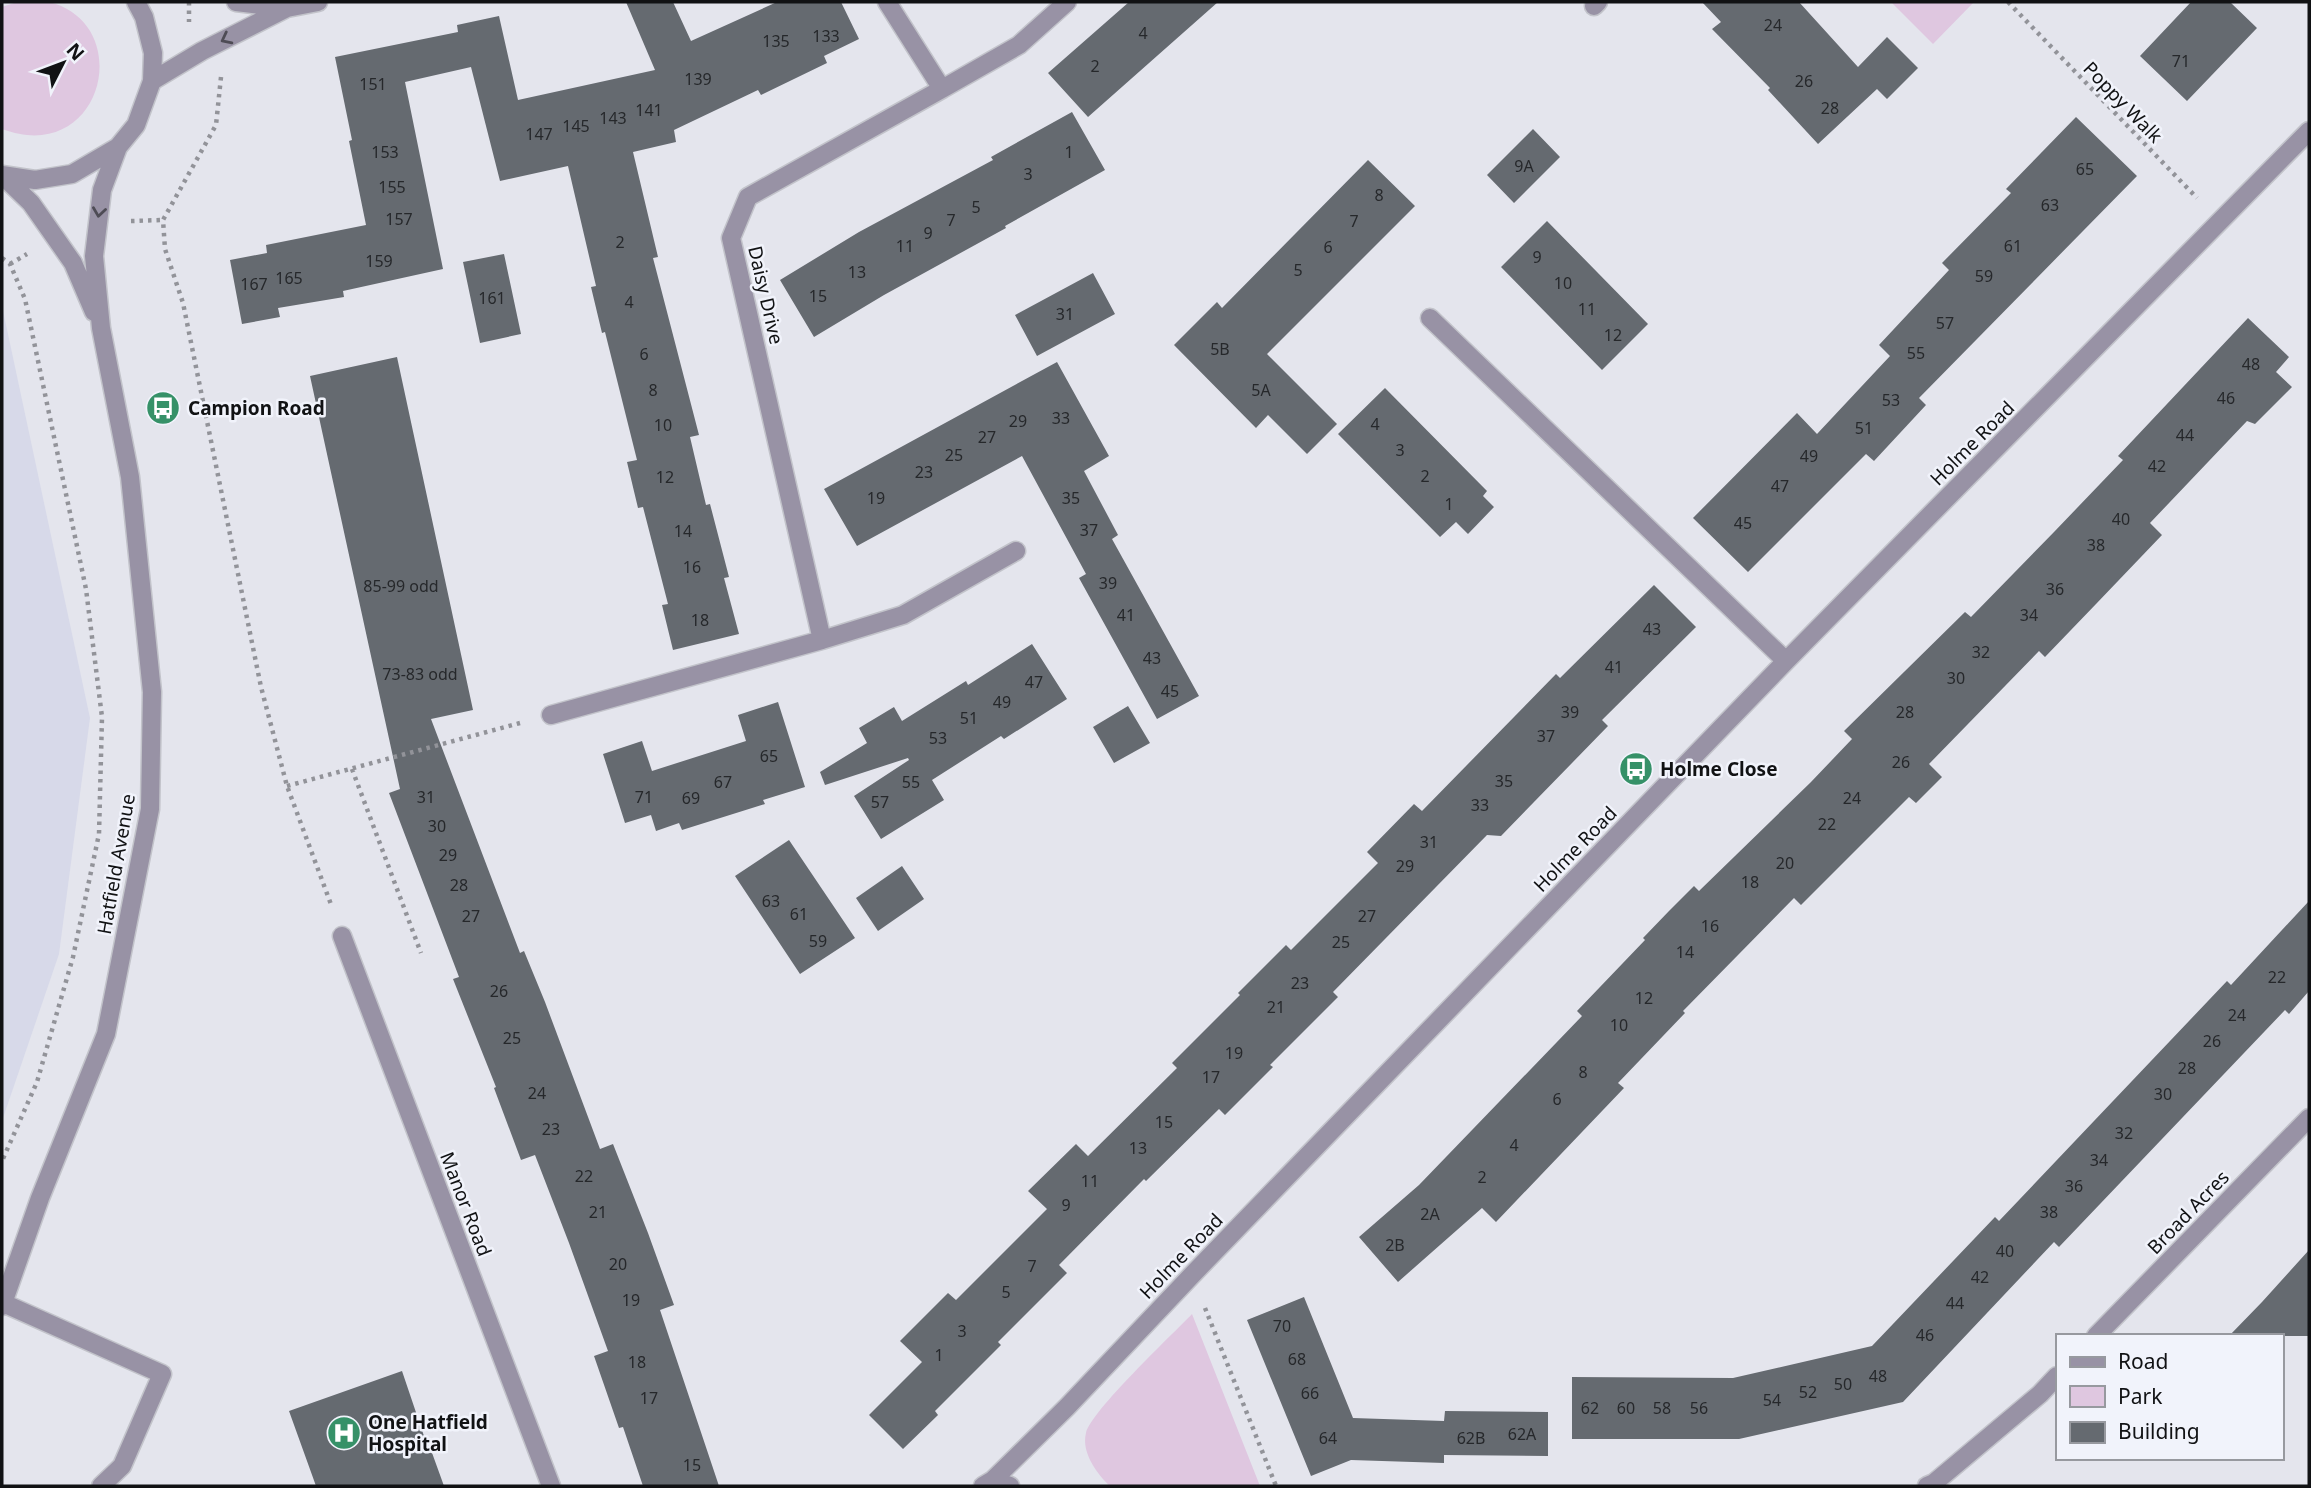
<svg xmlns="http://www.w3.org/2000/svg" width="2311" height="1488" font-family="'Noto Sans',sans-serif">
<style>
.built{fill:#d7d9e9}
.green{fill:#dfc7e0}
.building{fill:#656a70}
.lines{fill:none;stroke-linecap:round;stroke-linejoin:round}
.minor-casing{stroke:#c2c3ca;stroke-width:21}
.path{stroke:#929399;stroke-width:4.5;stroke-dasharray:3.5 5;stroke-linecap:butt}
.minor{stroke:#9892a5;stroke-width:18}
.oneway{stroke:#4e4c55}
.labels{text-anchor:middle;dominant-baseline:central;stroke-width:5;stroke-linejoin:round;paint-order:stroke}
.number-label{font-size:16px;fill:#26282b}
.street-label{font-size:19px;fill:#111214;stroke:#f1f3fb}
.poi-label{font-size:19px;font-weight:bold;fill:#111214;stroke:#f1f3fb;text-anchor:start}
</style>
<rect width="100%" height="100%" fill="#e4e5ed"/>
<!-- built -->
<path class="built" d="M2,306L90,718L59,954L2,1121Z"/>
<!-- green -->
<path class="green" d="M17,2C27,2 39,0 49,2C137,24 103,167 2,129V7Z
M1891,2H1974L1933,44Z
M1192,1314L1260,1486H1110C1097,1474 1081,1452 1086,1433C1091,1411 1172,1335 1192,1314Z"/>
<!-- building -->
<path class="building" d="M626,2H673L691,41L777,2H841L859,39L824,56L827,63L761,95L758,90L674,130L676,142L633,152L658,257L653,258L699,435L690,437L706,505L710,504L729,577L724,578L739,634L673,650L662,605L668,604L643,507L638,508L627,462L637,460L605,332L602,333L591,287L596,286L568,166L500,181L471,67L405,82L443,269L343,291L344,297L278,308L280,317L242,324L230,260L267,253L266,245L366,225L349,141L352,140L335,57L458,32L457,25L499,16L518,100L655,70Z
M1129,2H1218L1088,117L1048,73Z
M1702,2H1799L1858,67L1887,37L1918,68L1887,99L1877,89L1818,144L1768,90L1770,88L1712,29L1721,22Z
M2191,2H2230L2257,28L2187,101L2140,56Z
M1072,112L1105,170L1005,226L1006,228L884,295L814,337L780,280L859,232L993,160L991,157Z
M2076,117L2137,176L1919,398L1926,405L1874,461L1866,454L1748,572L1693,518L1797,413L1817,434L1890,356L1879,345L1949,270L1942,263L2011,193L2006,189Z
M1533,129L1560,157L1514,203L1487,175Z
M1368,160L1415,206L1267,354L1337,424L1307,454L1268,415L1256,428L1174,345L1217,302L1222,308Z
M1547,221L1648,324L1602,370L1501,267Z
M504,254L521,334L480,343L463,262Z
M1093,273L1115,314L1037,356L1015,315Z
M2248,318L2289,357L2276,372L2292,387L2255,424L2247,421L2150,523L2162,535L2096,604L2045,657L2039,651L1929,764L1942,777L1916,803L1909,797L1801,905L1794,898L1683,1011L1685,1013L1618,1083L1624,1088L1496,1222L1482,1208L1398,1282L1359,1237L1419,1185L1582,1016L1577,1011L1645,940L1643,938L1669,911L1694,886L1699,891L1811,782L1852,739L1844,731L1965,612L1971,617L2054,532L2123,460L2118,456Z
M397,357L473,710L431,719L520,953L524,951L545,1002L600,1149L613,1144L648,1233L674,1305L660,1310L719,1486H643L623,1427L619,1428L594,1356L608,1351L569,1243L535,1155L521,1160L494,1088L496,1087L453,979L459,977L389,793L400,789L310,376Z
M1057,362L1109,456L1084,471L1118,535L1112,539L1199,696L1157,719L1079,578L1086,574L1022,456L857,546L824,489Z
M1385,388L1487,491L1483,496L1494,507L1468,534L1456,522L1440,537L1338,434Z
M1654,585L1696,627L1602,720L1608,726L1501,836L1487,835L1333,992L1338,997L1270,1065L1273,1067L1225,1115L1219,1109L1146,1181L1144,1179L1059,1265L1067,1273L998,1342L1001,1345L935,1411L938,1415L903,1449L869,1415L922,1362L900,1341L948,1293L956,1300L1047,1209L1028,1191L1076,1144L1088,1156L1177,1068L1172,1063L1240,995L1238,993L1286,945L1291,950L1378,863L1367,852L1414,804L1422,811L1556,674L1560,678Z
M1032,644L1067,699L1004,739L1001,736L932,780L944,800L881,839L854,796L909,760L908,758L825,785L820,772L867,743L859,728L894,707L902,721L966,681L968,685Z
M778,702L805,787L763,800L765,804L682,830L679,823L656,831L651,815L625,823L603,754L642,741L652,771L746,741L738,715Z
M1128,706L1150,743L1114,763L1093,727Z
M789,840L855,938L800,974L735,876Z
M902,866L924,899L878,931L856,898Z
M2309,901V991L2289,1014L2285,1010L2059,1247L2054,1242L1903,1402L1739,1439H1572V1377L1733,1378L1872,1346L1995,1217L1999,1221L2227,981L2231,985Z
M2309,1250V1336H2229L2262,1302Z
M1304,1297L1353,1418L1444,1421L1445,1411L1548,1412V1456L1444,1455V1463L1351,1460L1311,1476L1247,1320Z
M402,1371L425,1439H427L444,1486H316L289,1411Z"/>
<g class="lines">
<!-- minor casing -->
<g class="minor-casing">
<path id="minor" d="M236,2L287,8
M1594,6L1598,2
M152,81L202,51L287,8L318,2
M942,89L1019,45L1067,2
M2,175L35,180L72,174L118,147L136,125L152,81L153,53L144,17L136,2
M2,175L31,203L73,263L94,312
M1430,318L1786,661
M822,640L903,615L1016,551
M551,715L822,640L731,238L748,197L942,89L887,2
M342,936L551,1486
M3,1303L162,1374L122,1466L101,1486
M2,1306L40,1198L106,1034L150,809L152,692L130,477L101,328L94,256L102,190L118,147
M2096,1336L2309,1118
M993,1480L1010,1486
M983,1486L993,1480L1067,1407L1192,1275L1786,661L2309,131
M1927,1486L1934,1483L2040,1394L2057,1376"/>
</g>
<!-- path -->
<path class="path" d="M189,2V22
M2008,2L2197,198
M221,77L216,125L163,220L165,249L183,303L261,687L287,786L332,907
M131,221L163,220
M2,258L10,264L25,299L86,589L102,717L99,834L73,957L37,1082L2,1161
M10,264L27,254
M352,769L421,953
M287,786L520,723
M1205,1308L1276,1486"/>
<!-- minor -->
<use href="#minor" class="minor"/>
</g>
<!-- one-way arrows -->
<defs><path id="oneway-chevron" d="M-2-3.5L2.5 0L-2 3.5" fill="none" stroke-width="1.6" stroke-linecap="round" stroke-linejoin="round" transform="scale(1.75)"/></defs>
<g class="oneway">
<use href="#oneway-chevron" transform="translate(226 39) rotate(153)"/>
<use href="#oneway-chevron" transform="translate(99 212) rotate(98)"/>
</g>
<!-- icons -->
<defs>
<g id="bus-disc" transform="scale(1.75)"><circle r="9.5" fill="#369168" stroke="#f1f3fb"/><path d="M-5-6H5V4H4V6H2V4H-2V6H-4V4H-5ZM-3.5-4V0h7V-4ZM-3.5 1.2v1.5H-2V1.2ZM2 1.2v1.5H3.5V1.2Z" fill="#fff"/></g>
<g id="hospital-disc" transform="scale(1.75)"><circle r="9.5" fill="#369168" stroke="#f1f3fb"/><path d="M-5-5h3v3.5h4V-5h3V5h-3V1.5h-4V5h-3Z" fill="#fff"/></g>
</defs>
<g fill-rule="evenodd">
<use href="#bus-disc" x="163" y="408"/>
<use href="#bus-disc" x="1636" y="769"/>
<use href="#hospital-disc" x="344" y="1433"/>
</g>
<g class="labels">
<!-- number labels -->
<g class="number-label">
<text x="1773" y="25">24</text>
<text x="1143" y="33">4</text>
<text x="826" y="36">133</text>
<text x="776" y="41">135</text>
<text x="2181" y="61">71</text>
<text x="1095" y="66">2</text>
<text x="698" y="79">139</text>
<text x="1804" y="81">26</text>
<text x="373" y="84">151</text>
<text x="1830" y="108">28</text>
<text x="649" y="110">141</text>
<text x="613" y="118">143</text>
<text x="576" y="126">145</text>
<text x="539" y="134">147</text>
<text x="385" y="152">153</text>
<text x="1069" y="152">1</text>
<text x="1524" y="166">9A</text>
<text x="2085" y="169">65</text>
<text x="1028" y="174">3</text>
<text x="392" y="187">155</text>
<text x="1379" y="195">8</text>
<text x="2050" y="205">63</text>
<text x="976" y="207">5</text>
<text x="399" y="219">157</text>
<text x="951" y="220">7</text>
<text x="1354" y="221">7</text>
<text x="928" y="233">9</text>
<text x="620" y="242">2</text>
<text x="905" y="246">11</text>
<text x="2013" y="246">61</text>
<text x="1328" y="247">6</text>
<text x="1537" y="257">9</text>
<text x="379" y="261">159</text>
<text x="1298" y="270">5</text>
<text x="857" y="272">13</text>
<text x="1984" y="276">59</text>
<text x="289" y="278">165</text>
<text x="1563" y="283">10</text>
<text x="254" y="284">167</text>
<text x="818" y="296">15</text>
<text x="492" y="298">161</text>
<text x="629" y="302">4</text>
<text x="1587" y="309">11</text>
<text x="1065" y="314">31</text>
<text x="1945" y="323">57</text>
<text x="1613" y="335">12</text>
<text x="1220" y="349">5B</text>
<text x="1916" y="353">55</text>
<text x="644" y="354">6</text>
<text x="2251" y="364">48</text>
<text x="653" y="390">8</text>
<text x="1261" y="390">5A</text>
<text x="2226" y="398">46</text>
<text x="1891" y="400">53</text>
<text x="1061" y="418">33</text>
<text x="1018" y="421">29</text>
<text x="1375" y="424">4</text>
<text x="663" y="425">10</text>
<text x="1864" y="428">51</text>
<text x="2185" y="435">44</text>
<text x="987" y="437">27</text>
<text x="1400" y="450">3</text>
<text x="954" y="455">25</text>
<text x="1809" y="456">49</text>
<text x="2157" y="466">42</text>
<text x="924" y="472">23</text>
<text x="1425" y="476">2</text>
<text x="665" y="477">12</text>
<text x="1780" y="486">47</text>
<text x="876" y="498">19</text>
<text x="1071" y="498">35</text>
<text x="1449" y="504">1</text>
<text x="2121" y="519">40</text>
<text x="1743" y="523">45</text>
<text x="1089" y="530">37</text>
<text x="683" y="531">14</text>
<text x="2096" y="545">38</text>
<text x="692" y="567">16</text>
<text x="1108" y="583">39</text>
<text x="401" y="586">85-99 odd</text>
<text x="2055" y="589">36</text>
<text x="1126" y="615">41</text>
<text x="2029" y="615">34</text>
<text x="700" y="620">18</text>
<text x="1652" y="629">43</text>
<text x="1981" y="652">32</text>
<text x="1152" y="658">43</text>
<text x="1614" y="667">41</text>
<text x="420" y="674">73-83 odd</text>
<text x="1956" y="678">30</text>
<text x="1034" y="682">47</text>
<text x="1170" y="691">45</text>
<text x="1002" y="702">49</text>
<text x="1570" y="712">39</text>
<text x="1905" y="712">28</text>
<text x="969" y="718">51</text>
<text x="1546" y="736">37</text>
<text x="938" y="738">53</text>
<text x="769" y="756">65</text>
<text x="1901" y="762">26</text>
<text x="1504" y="781">35</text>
<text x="723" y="782">67</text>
<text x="911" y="782">55</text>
<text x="426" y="797">31</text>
<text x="644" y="797">71</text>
<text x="691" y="798">69</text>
<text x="1852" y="798">24</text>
<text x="880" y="802">57</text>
<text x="1480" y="805">33</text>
<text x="1827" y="824">22</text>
<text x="437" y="826">30</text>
<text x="1429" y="842">31</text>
<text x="448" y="855">29</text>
<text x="1785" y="863">20</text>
<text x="1405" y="866">29</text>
<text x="1750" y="882">18</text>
<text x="459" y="885">28</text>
<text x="771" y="901">63</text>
<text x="799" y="914">61</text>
<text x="471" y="916">27</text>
<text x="1367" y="916">27</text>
<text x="1710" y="926">16</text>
<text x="818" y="941">59</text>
<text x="1341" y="942">25</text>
<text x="1685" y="952">14</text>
<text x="2277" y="977">22</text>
<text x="1300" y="983">23</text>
<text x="499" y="991">26</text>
<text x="1644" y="998">12</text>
<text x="1276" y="1007">21</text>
<text x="2237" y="1015">24</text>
<text x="1619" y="1025">10</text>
<text x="512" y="1038">25</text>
<text x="2212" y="1041">26</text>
<text x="1234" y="1053">19</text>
<text x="2187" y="1068">28</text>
<text x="1583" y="1072">8</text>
<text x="1211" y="1077">17</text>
<text x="537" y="1093">24</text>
<text x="2163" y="1094">30</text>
<text x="1557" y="1099">6</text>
<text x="1164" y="1122">15</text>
<text x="551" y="1129">23</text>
<text x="2124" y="1133">32</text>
<text x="1514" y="1145">4</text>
<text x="1138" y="1148">13</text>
<text x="2099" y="1160">34</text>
<text x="584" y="1176">22</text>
<text x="1482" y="1177">2</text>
<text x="1090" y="1181">11</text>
<text x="2074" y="1186">36</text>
<text x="1066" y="1205">9</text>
<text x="598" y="1212">21</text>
<text x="2049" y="1212">38</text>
<text x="1430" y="1214">2A</text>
<text x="1395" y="1245">2B</text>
<text x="2005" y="1251">40</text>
<text x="618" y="1264">20</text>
<text x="1032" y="1266">7</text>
<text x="1980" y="1277">42</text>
<text x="1006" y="1292">5</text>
<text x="631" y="1300">19</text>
<text x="1955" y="1303">44</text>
<text x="1282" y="1326">70</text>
<text x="962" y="1331">3</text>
<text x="1925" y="1335">46</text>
<text x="939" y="1355">1</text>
<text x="1297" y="1359">68</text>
<text x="637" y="1362">18</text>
<text x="1878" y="1376">48</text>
<text x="1843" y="1384">50</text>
<text x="1808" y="1392">52</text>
<text x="1310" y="1393">66</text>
<text x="649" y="1398">17</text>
<text x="1772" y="1400">54</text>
<text x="1590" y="1408">62</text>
<text x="1626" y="1408">60</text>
<text x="1662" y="1408">58</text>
<text x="1699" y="1408">56</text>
<text x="1522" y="1434">62A</text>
<text x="1328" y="1438">64</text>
<text x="1471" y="1438">62B</text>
<text x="692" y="1465">15</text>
</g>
<!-- street labels -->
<g class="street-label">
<text transform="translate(2123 102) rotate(46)">Poppy Walk</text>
<text transform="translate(766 295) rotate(77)">Daisy Drive</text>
<text transform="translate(1972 443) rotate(-45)">Holme Road</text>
<text transform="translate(1575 849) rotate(-46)">Holme Road</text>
<text transform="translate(116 864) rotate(-80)">Hatfield Avenue</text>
<text transform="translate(466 1204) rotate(69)">Manor Road</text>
<text transform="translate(2188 1212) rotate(-46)">Broad Acres</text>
<text transform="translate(1181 1256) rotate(-46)">Holme Road</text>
</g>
<!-- poi labels -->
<g class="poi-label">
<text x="188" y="408">Campion Road</text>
<text x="1660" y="769">Holme Close</text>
<text x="368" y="1422">One Hatfield<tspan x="368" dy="22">Hospital</tspan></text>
</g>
</g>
<!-- border -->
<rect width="2311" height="1488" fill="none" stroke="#111214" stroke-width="7"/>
<!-- legend -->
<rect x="2056" y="1334" width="228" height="126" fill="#f1f3fb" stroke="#97999f" stroke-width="2"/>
<rect x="2070" y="1357" width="35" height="10" fill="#9892a5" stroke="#97999f" stroke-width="2"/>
<text x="2118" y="1369" font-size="21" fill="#111214">Road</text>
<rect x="2070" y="1386" width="35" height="21" fill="#dfc7e0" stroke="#97999f" stroke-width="2"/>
<text x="2118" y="1404" font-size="21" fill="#111214">Park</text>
<rect x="2070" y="1422" width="35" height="21" fill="#656a70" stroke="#97999f" stroke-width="2"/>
<text x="2118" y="1439" font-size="21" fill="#111214">Building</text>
<!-- north arrow -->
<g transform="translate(63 63) rotate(48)" stroke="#f1f3fb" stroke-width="5" paint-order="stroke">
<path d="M0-5L12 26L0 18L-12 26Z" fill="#111214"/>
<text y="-10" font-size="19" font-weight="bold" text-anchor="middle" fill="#111214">N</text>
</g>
</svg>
